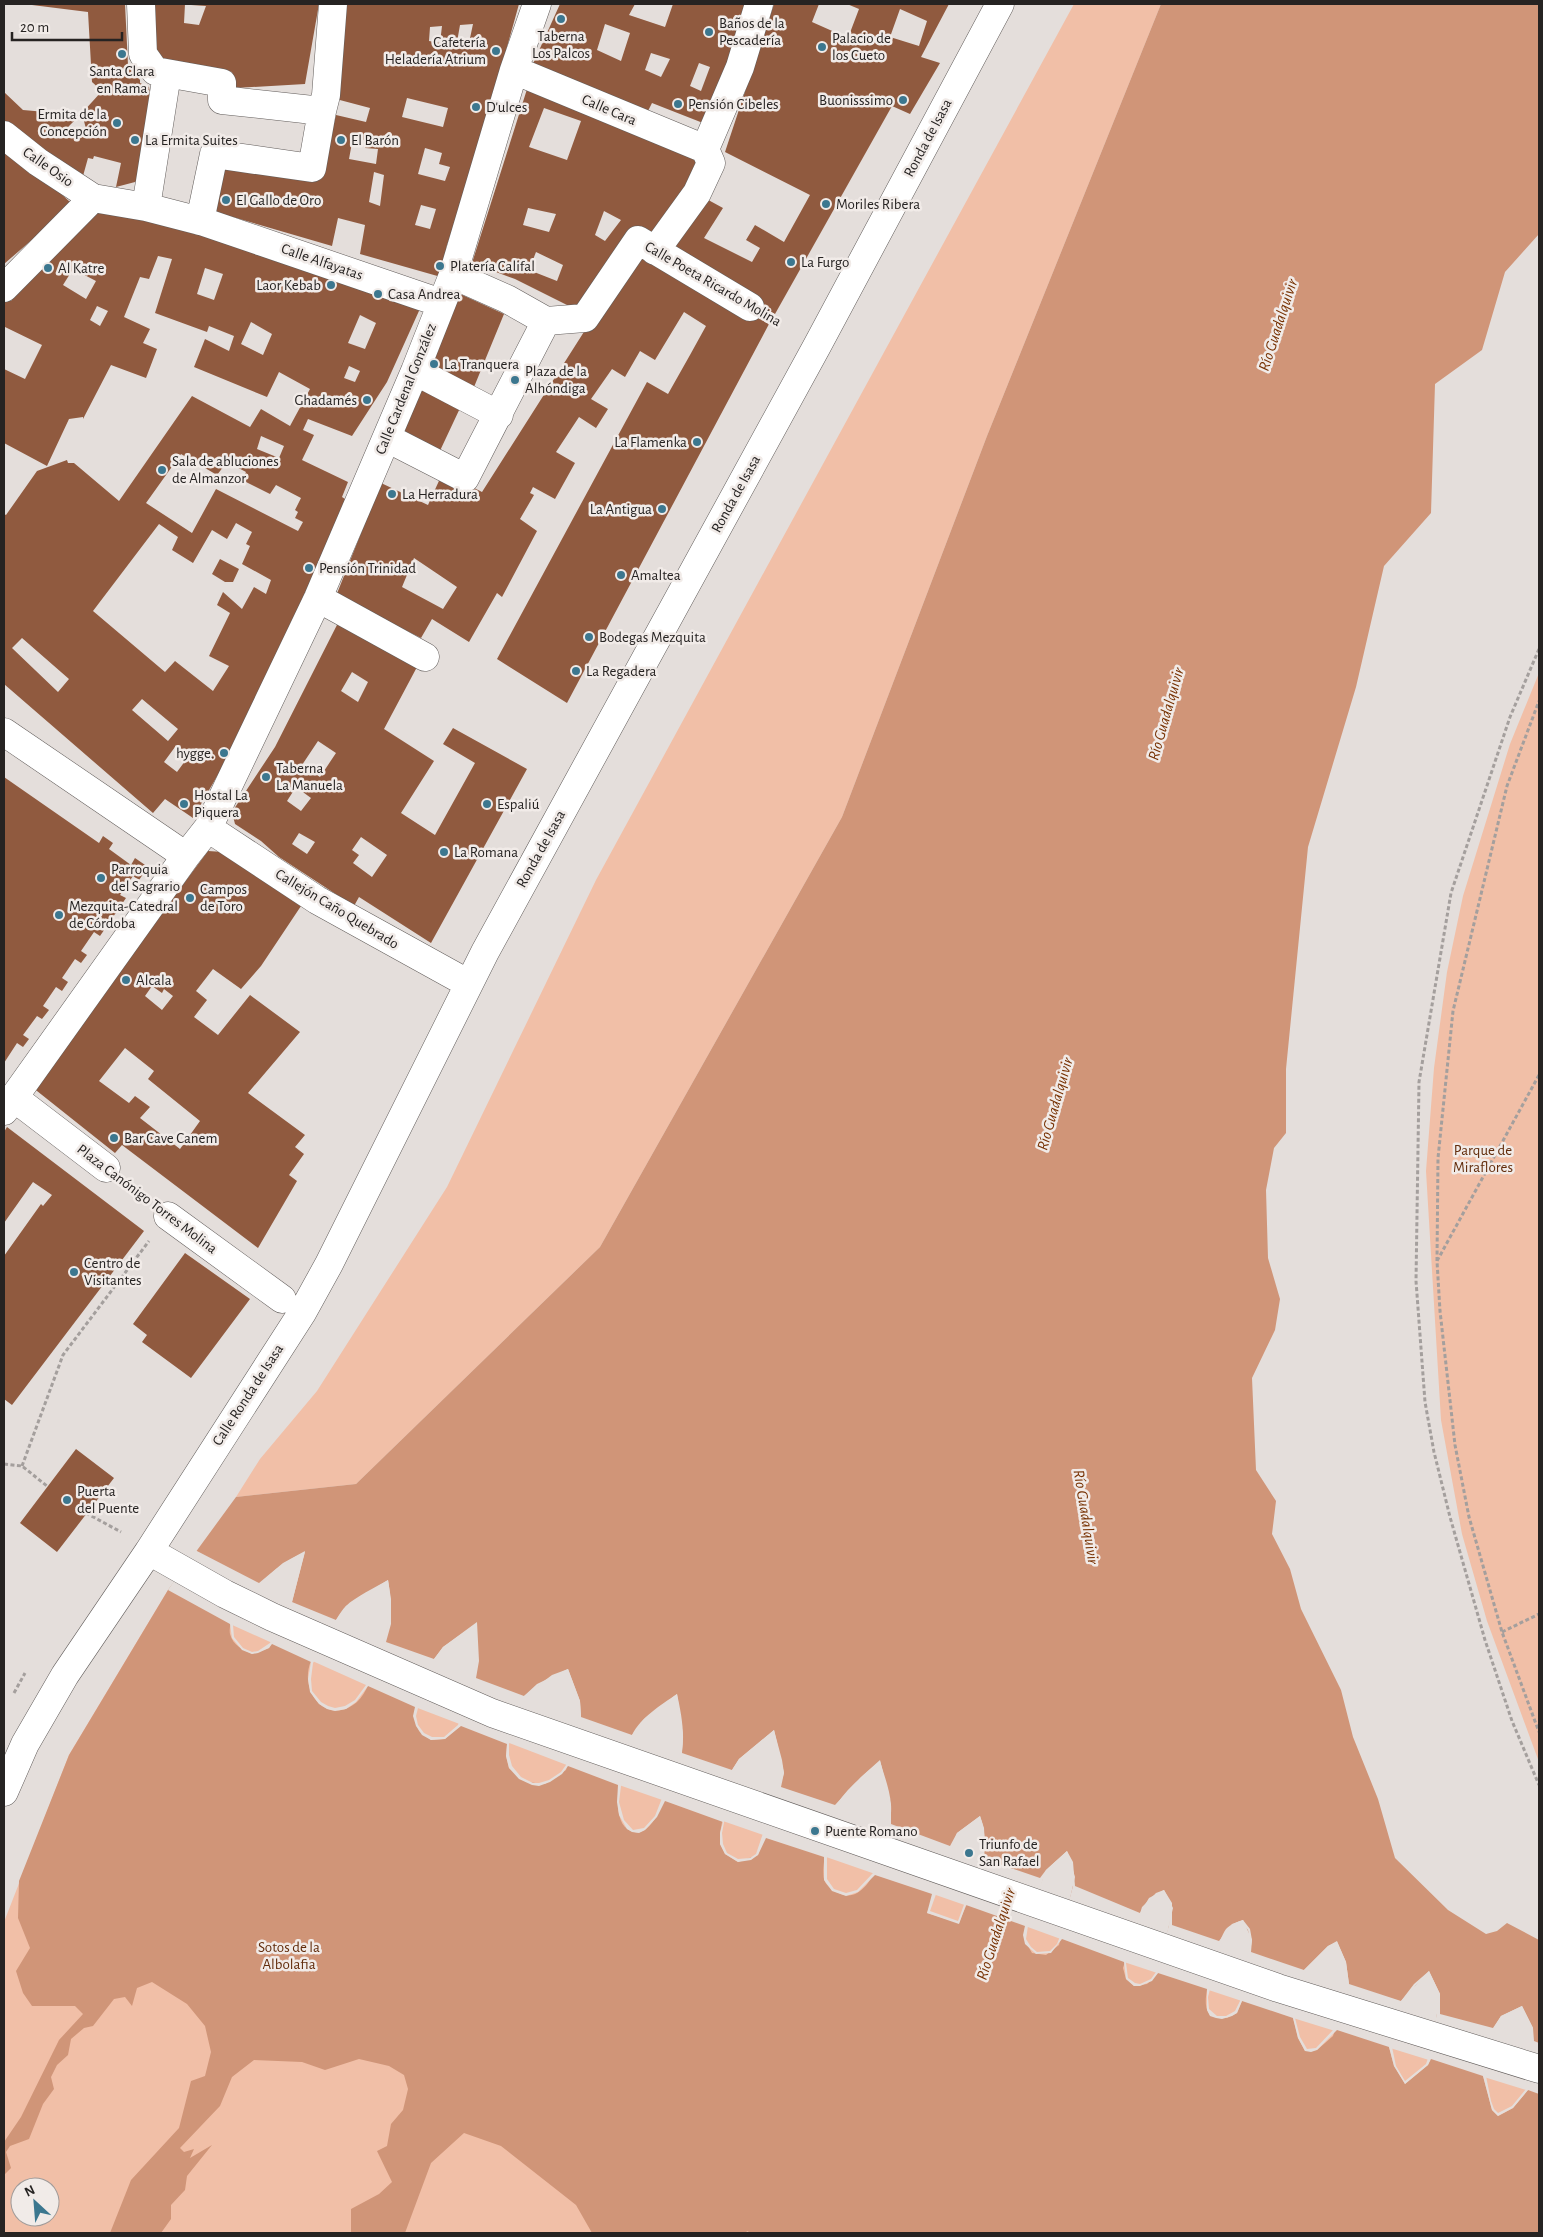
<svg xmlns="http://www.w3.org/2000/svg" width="1543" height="2237" font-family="'Alegreya Sans',sans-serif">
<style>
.green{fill:#f1bfa7;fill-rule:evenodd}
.water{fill:#d09578;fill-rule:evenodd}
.pier{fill:#e4dedb;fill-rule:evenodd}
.building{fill:#905a3f;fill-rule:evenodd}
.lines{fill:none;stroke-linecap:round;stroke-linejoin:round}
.street-casing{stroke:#625d5b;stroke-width:29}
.path{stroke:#a49f9d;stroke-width:3;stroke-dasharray:4 2.5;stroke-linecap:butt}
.street{stroke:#fff;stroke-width:28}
.poi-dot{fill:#3c778f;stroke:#f1ebe8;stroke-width:2}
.labels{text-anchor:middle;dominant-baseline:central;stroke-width:5;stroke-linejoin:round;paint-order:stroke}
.poi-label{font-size:15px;fill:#262322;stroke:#f1ebe8;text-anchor:start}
.street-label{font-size:15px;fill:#262322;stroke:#f1ebe8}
.park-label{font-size:15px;fill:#622c0b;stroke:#f1ebe8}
.water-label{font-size:16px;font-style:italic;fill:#763000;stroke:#f1ebe8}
</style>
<rect width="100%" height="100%" fill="#e4dedb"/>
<!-- green -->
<path class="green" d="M1074,4H1161L987,436L842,817L600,1247L356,1484L236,1497L260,1459L317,1391L447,1187L596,880Z
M1539,673V1762L1487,1621L1462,1534L1441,1420L1426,1171L1434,1068L1447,972L1463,896L1510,744Z
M168,1590L230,1624L415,1707L619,1785L1025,1926L1124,1962L1293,2018L1539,2094V2233H4V1922L69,1755ZM20,2187H50V2217H20Z"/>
<!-- water -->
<path class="water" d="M1161,4H1539V234L1505,272L1482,350L1435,384L1431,513L1384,566L1356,687L1308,847L1286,1069V1133L1274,1148L1266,1190L1268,1258L1280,1299L1275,1330L1252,1378L1256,1470L1276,1501L1272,1534L1290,1569L1301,1609L1341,1690L1353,1737L1378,1799L1395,1858L1448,1910L1486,1934L1497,1931L1507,1923L1539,1940V2233H751L747,2231L746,2233H592L576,2205L501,2146L464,2133L431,2163L405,2233H351V2209L379,2194L392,2182L377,2151L387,2146L391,2124L403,2110L408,2089L404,2075L389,2066L359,2059L325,2070L302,2062L254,2060L232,2077L220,2106L180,2148L184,2152L194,2149L190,2158L212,2145L187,2176L185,2190L171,2205V2219L161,2233H110L131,2180L179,2128L191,2081L205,2076L211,2052L205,2026L187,2004L152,1982L137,1988L132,2006L125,1997L114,1999L93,2026L84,2028L71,2039L68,2055L57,2065L51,2077L54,2089L43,2104L29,2139L10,2146L6,2152L11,2168L4,2175V2142L21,2117L59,2040L83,2014L75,2006H32L23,1993L16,1971L30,1948L18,1918L19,1881L69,1755L168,1590L236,1497L356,1484L600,1247L842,817L987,436ZM305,1552L292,1602L269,1648L252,1654C243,1649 233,1646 230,1634C228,1623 236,1616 242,1607C259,1583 277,1564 305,1552ZM388,1580C394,1616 390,1632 376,1665C371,1677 367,1693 357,1702C328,1727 298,1692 311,1661C316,1651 324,1641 329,1632C334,1624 339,1613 346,1606C355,1597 376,1587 388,1580ZM477,1623L476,1678L460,1726L445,1739L431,1740L419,1731L414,1713L434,1659L443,1647ZM568,1669L580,1701L581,1717L566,1770L545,1784L526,1782L509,1768L506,1756L507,1744L524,1696L552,1675ZM677,1694C681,1712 685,1733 682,1751C681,1761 675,1771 672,1780C666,1794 653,1841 631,1831C605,1821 624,1754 632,1735C641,1717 661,1705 677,1694ZM774,1730L784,1773L758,1855L738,1862L725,1854L720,1844V1833L732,1770L739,1759ZM880,1761C884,1775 890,1790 891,1805C893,1827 875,1902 844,1895C836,1893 826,1887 824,1879C821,1868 831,1813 837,1804C848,1787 865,1774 880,1761ZM980,1816C994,1852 972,1890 959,1923L927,1913L957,1833ZM1067,1851L1075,1877L1059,1945L1046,1955L1032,1953L1024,1939L1025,1926L1046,1870ZM1164,1890L1173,1908L1158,1973L1147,1984L1134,1986L1126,1979L1123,1968L1142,1907L1156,1893ZM1243,1920L1252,1940L1242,2001L1237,2013L1227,2018L1210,2015C1208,2012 1206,2009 1206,2005C1204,1992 1218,1939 1226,1929C1231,1924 1237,1922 1243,1920ZM1337,1942L1346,1962L1349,1984L1333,2036L1317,2050L1305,2051L1298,2038L1293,2018L1304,1970L1328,1946ZM1429,1971L1440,1994L1430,2059L1428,2065L1405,2084L1394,2066L1389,2047L1401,2001ZM1522,2006L1533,2028L1528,2090L1513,2108L1498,2116L1492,2110L1483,2076L1493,2029L1501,2016Z"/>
<!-- pier -->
<path class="pier" d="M195,1550L259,1583L283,1563L305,1551L292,1602L336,1620L346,1606L388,1580L391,1599V1624L386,1642L434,1659L443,1647L477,1622L479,1661L476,1678L524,1696L537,1684L568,1669L580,1701L581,1717L632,1735L644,1719L677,1694L683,1735L682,1753L732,1770L739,1759L774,1730L782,1760L784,1773L781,1787L835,1805L861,1777L880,1760L891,1805V1824L950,1846L957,1833L980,1816L984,1828L985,1845L984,1859L1040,1878L1046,1870L1067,1851L1073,1862L1075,1886L1140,1913L1149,1898L1164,1890L1172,1903V1925L1219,1941L1232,1924L1243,1920L1250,1929L1252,1940L1251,1952L1304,1970L1328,1946L1337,1941L1346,1962L1349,1984L1401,2001L1414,1984L1429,1971L1440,1994V2014L1493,2028L1501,2016L1522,2006L1533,2028L1534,2041L1539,2043V2094L1528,2090L1513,2108L1498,2116L1492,2110L1483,2076L1431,2059L1428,2065L1405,2084L1394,2066L1389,2047L1337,2030L1317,2050L1311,2052L1305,2051L1298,2038L1293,2018L1242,2001L1237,2013L1232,2016L1222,2019L1216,2018L1210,2016L1207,2010V1989L1158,1973L1152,1981L1140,1986H1134L1126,1979L1124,1962L1062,1939L1051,1953L1036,1954L1025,1944L1023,1935L1025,1926L966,1905L959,1924L927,1913L932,1894L875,1875L858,1892L846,1896L832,1891L824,1880V1857L766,1838L758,1855L751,1860L738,1862L725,1854L720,1844V1833L723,1822L665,1801L657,1817L645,1830L639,1833L632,1832L627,1829L619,1815L617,1802L618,1785L568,1766L562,1774L550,1782L539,1786L532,1785L519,1779L509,1768L506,1756L507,1744L461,1726L445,1739L431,1740L422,1735L416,1726L413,1716L415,1707L368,1686L356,1702L346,1709L335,1711L327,1709L319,1704L310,1692L308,1679L311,1662L272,1644L269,1648L258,1653L252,1654L242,1650L232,1638L230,1624L168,1590ZM301,1556L290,1601L270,1643L258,1651L252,1652L243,1648L234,1637L233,1625L261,1585L284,1565ZM386,1584L388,1624L384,1641L366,1685L355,1700L345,1706L335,1708L328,1706L321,1702L312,1691L311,1679L313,1663L347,1608ZM475,1627L476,1661L474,1678L458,1725L444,1737H432L424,1733L418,1725L416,1716L418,1708L436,1660L445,1648ZM567,1672L577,1701L579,1717L566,1765L561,1772L549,1780L539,1783H533L521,1777L512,1766L509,1755V1744L526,1698L538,1686ZM675,1698L680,1735V1752L655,1816L644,1828L633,1830L624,1820L619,1802L621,1786L635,1736L646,1721ZM772,1734L780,1761L781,1773L779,1786L756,1854L750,1858L738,1859L727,1853L723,1844L722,1833L734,1771L741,1761ZM879,1765L888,1805V1824L873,1873L857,1890L846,1893L834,1889L827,1879V1858L838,1806L863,1779ZM979,1820L983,1845L981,1858L958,1921L930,1911L953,1847L959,1835ZM1066,1855L1070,1863L1073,1886L1059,1939L1057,1944L1050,1951L1037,1952L1031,1947L1026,1939L1028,1926L1043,1879L1048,1872ZM1163,1893L1170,1904L1169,1925L1156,1972L1151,1979L1140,1984L1135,1983L1128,1978L1126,1963L1145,1909L1151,1900ZM1242,1923L1248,1930L1250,1940L1240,2001L1235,2011L1226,2016H1217L1209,2009L1208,1997L1222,1942L1228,1931L1233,1926ZM1336,1945L1344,1963L1346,1984L1334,2029L1316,2048L1307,2049L1300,2037L1295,2018L1306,1971ZM1429,1975L1437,1995V2013L1428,2058L1426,2064L1405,2081L1396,2066L1392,2047L1404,2002L1416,1985ZM1521,2009L1531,2029L1526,2089L1512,2106L1498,2113L1494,2109L1491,2101L1486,2076L1495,2029L1503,2018Z"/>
<!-- building -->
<path class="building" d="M24,4H125L128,65L140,80V83L149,87L153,112L138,180L135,182L116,187L121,163L94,156L93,159L88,158L83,176L4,128V92L23,110L80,115L65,130L87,133L82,113L102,91L92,82L88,12Z
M153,4H185L184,23L199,25L206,6L191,5V4H319L305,84L235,88L232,72L156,58Z
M342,4H519L469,183L446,248L457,252L448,279L360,254L365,225L338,218L332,246L212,211L223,162L320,180L336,115L366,122L370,108L336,99ZM473,24L469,43L457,42L460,25ZM442,26L440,43L429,41L430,27ZM407,98L448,108L443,127L402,117ZM353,137L368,141L365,148L378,149L376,164L349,159ZM425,148L442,153L439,164L450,167L445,181L418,174ZM374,172L384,175L380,206L369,202ZM421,205L436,209L430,229L415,225Z
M560,4H635L629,15L665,27L673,4H751L703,123L652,103L648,111L532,66ZM605,24L630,33L621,61L597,50ZM651,53L670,59L661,77L645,70ZM699,63L710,67L701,91L690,86Z
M774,4H819L812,22L848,38L859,9L847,4H949L921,57L940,63L910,114L892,106L775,314L662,250L701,196L723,208L704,238L752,262L760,248L746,240L755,225L784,242L810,195L725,152ZM900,9L927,21L919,46L890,37Z
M528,86L680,151L703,164L679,205L581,312L515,279L472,263ZM544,108L581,121L567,160L529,147ZM528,208L556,214L549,232L523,225ZM604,211L621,220L605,241L595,235ZM536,252L563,265L557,281L529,270Z
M4,141L70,202L41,232L4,264Z
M92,212L135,213L423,302L387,382L352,436L308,419L303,430L314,435L302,460L348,482L342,497L348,501L235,745L193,818L165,799L153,813L4,684V514L6,515L37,471L67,460L68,463H74L119,501L192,396L250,427L261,409L290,426L310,389L279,372L267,397L194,367L205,339L229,351L234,336L209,326L207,332L155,313L172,259L158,256L149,279L140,277L124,317L150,329L143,343L157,349L146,378L111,365L83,419V417L69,419L47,466L4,443V369L25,379L42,345L5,327L4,331V300L11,301L19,288ZM205,268L223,274L214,300L197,294ZM73,269L96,281L86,299L63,285ZM97,306L108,311L100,326L90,320ZM360,315L376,323L365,349L348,343ZM251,322L272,334L263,355L241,344ZM349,366L360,371L355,382L344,378ZM261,436L284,446L279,458L257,449ZM181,454L217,475L227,462L246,472L242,480L270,494L276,485L301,498L295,510L298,512L295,518L303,522L298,531L216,489L192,533L146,503ZM236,523L252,532L246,544L250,546L242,564L271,580L266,594L254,587L242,609L223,592L217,605L230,613L209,656L229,666L213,691L175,661L165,672L93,611L159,524L178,537L172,550L193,563L212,530L227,539ZM22,638L69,679L58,692L12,648ZM142,699L178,729L168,741L132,710ZM175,747L188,757L177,772L164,762Z
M638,247L769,324L567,703L497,659L647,382L668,394L690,355L706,326L684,312L655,360L640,351L625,377L612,369L591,399L608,409L596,428L579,417L556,452L575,463L555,499L533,487L530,493L534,495L520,519L537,531L502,597L497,593L469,642L432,619L421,638L336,596L381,483L428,505L443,472L482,492ZM414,558L457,587L443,609L402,587Z
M458,293L504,314L474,387L426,361Z
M418,382L461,406L438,455L399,432Z
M220,559L239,569L233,582H225L212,574Z
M340,619L417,667L384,729L434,761L401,813L435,835L475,763L443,744L453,728L527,769L431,943L359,897L354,906L279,857L261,841L235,824L232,812L275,747ZM352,672L368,682L358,702L341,691ZM318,741L336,753L320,777L302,765ZM296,787L311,798L301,811L287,801ZM299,833L315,842L307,854L292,844ZM361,837L387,855L372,877L353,863L359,855L352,850Z
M4,777L99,843L103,836L113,843L109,849L131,865L135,858L148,867L139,880L133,876L120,895L126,898L100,936L94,932L81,951L87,955L81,963L75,959L62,978L68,982L62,991L56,987L43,1006L49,1010L42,1019L37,1016L23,1035L29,1039L23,1047L17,1043L4,1063Z
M208,851L238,853L307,897L261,966L241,989L213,969L196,991L207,1000L194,1017L218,1035L250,995L300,1032L248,1093L305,1135L295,1147L304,1154L289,1175L297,1181L258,1248L122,1145L115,1153L32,1087ZM152,986L162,993L164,989L173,996L162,1010L145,996ZM125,1048L154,1071L148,1079L200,1121L180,1149L140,1118L150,1107L135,1096L129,1103L99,1081Z
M7,1127L144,1231L12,1405L4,1399V1256L41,1204L43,1206L52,1195L33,1182L4,1223V1132Z
M185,1253L250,1299L191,1378L142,1342L147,1335L133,1324Z
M76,1449L114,1478L57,1552L20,1523Z"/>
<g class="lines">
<!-- street casing -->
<g class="street-casing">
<path id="street" d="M141,4L143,54L155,71L222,83V100L322,111L312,168L214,154L200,221
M514,70L705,149L711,163L697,193L655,251
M322,111L326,95L333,4
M4,135L38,162L93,198L146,207L204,222L441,303
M705,149L740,67L759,4
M146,207L167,74
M453,275L507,299L546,321L585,318L638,240L750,307
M4,288L93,198
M415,371L499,415
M387,438L465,478L546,321
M318,598L425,657
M4,732L186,856
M208,828L317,900L469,984
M13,1097L106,1168
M4,1111L186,856L208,828L318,598L415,371L453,275L514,70L537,4
M168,1216L282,1299
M149,1551L225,1594L272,1617L492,1713L1278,1988L1539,2069
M4,1792L25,1744L65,1675L149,1551L302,1313L329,1264L485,952L817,346L1000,4"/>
</g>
<!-- path -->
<path class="path" d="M1539,649L1510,717L1451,893L1419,1082L1416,1281L1425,1402L1434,1452L1450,1517L1485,1640L1512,1721L1539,1785
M1539,1075L1437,1261L1440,1311L1455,1445L1469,1517L1502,1632L1539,1732
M132,1188L143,1196
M1437,1261L1438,1158L1453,1011L1507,786L1539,701
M4,1464L22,1466L47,1486
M22,1466L63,1355L149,1241
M86,1513L121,1532
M1502,1632L1539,1614
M14,1693L25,1673"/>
<!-- street -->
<use href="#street" class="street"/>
</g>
<!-- markers -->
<g class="poi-dot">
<circle cx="561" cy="19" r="5"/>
<circle cx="709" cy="32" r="5"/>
<circle cx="822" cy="47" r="5"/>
<circle cx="496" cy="51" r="5"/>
<circle cx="122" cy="54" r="5"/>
<circle cx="903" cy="100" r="5"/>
<circle cx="678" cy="104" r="5"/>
<circle cx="476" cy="107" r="5"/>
<circle cx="117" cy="123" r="5"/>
<circle cx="135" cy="140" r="5"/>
<circle cx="341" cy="140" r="5"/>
<circle cx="226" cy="200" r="5"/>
<circle cx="826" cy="204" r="5"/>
<circle cx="791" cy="262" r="5"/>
<circle cx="440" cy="266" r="5"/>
<circle cx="48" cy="268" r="5"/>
<circle cx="331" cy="285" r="5"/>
<circle cx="378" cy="294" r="5"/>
<circle cx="434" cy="364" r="5"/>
<circle cx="515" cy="380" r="5"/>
<circle cx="367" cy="400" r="5"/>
<circle cx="697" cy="442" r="5"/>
<circle cx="162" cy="470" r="5"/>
<circle cx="392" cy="494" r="5"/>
<circle cx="662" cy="509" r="5"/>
<circle cx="309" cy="568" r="5"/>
<circle cx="621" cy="575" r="5"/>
<circle cx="589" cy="637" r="5"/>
<circle cx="576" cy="671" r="5"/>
<circle cx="224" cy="753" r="5"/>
<circle cx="266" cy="777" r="5"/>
<circle cx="184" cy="804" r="5"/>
<circle cx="487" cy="804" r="5"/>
<circle cx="444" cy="852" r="5"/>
<circle cx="101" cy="878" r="5"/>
<circle cx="190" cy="898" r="5"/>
<circle cx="59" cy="915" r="5"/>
<circle cx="126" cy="980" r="5"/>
<circle cx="114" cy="1138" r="5"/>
<circle cx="74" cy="1272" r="5"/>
<circle cx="67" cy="1500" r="5"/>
<circle cx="815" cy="1831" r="5"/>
<circle cx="969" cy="1853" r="5"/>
</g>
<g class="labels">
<!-- poi labels -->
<g class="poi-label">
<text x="719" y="23">Baños de la<tspan x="719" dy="17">Pescadería</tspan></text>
<text x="561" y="36" text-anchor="middle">Taberna<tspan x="561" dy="17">Los Palcos</tspan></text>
<text x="832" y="38">Palacio de<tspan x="832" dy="17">los Cueto</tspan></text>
<text x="486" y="42" text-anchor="end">Cafetería<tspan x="486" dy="17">Heladería Atrium</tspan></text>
<text x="122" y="71" text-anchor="middle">Santa Clara<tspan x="122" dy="17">en Rama</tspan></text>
<text x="893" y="100" text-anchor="end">Buonisssimo</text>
<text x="688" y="104">Pensión Cibeles</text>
<text x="486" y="107">D'ulces</text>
<text x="107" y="114" text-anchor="end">Ermita de la<tspan x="107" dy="17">Concepción</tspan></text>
<text x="145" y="140">La Ermita Suites</text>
<text x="351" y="140">El Barón</text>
<text x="236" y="200">El Gallo de Oro</text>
<text x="836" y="204">Moriles Ribera</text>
<text x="801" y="262">La Furgo</text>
<text x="450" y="266">Platería Califal</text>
<text x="58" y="268">Al Katre</text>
<text x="321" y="285" text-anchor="end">Laor Kebab</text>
<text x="388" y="294">Casa Andrea</text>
<text x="444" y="364">La Tranquera</text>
<text x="525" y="371">Plaza de la<tspan x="525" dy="17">Alhóndiga</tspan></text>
<text x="357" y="400" text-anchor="end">Ghadamés</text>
<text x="687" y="442" text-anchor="end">La Flamenka</text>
<text x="172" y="461">Sala de abluciones<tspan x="172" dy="17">de Almanzor</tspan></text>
<text x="402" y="494">La Herradura</text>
<text x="652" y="509" text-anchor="end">La Antigua</text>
<text x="319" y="568">Pensión Trinidad</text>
<text x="631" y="575">Amaltea</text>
<text x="599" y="637">Bodegas Mezquita</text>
<text x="586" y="671">La Regadera</text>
<text x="214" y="753" text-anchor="end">hygge.</text>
<text x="276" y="768">Taberna<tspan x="276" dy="17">La Manuela</tspan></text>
<text x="194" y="795">Hostal La<tspan x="194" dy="17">Piquera</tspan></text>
<text x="497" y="804">Espaliú</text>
<text x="454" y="852">La Romana</text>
<text x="111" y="869">Parroquia<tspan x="111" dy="17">del Sagrario</tspan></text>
<text x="200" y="889">Campos<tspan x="200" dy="17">de Toro</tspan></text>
<text x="69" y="906">Mezquita-Catedral<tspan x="69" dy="17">de Córdoba</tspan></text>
<text x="136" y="980">Alcala</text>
<text x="124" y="1138">Bar Cave Canem</text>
<text x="84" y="1263">Centro de<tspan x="84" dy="17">Visitantes</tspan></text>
<text x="77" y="1491">Puerta<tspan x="77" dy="17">del Puente</tspan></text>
<text x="825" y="1831">Puente Romano</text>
<text x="979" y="1844">Triunfo de<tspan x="979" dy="17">San Rafael</tspan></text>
</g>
<!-- street labels -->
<g class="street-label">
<text transform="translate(609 110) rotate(23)">Calle Cara</text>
<text transform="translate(928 138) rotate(-62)">Ronda de Isasa</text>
<text transform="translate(48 167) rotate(35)">Calle Osio</text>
<text transform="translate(322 262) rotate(19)">Calle Alfayatas</text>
<text transform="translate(713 284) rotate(30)">Calle Poeta Ricardo Molina</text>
<text transform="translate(406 389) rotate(-68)">Calle Cardenal González</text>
<text transform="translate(736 494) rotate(-61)">Ronda de Isasa</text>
<text transform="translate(541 849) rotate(-61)">Ronda de Isasa</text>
<text transform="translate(337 909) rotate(31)">Callejón Caño Quebrado</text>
<text transform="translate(147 1199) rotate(37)">Plaza Canónigo Torres Molina</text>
<text transform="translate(248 1395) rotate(-57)">Calle Ronda de Isasa</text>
</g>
<!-- park labels -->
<g class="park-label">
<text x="1483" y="1150">Parque de<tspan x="1483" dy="17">Miraflores</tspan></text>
<text x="289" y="1947">Sotos de la<tspan x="289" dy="17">Albolafia</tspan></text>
</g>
<!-- water labels -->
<g class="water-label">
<text transform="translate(1278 325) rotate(-72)">Río Guadalquivir</text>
<text transform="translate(1166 714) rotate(-74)">Río Guadalquivir</text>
<text transform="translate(1055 1104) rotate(-74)">Río Guadalquivir</text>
<text transform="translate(1086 1517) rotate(81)">Río Guadalquivir</text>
<text transform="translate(996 1934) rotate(-72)">Río Guadalquivir</text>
</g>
</g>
<!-- border -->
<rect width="1543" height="2237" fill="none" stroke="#262322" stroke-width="10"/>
<!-- north arrow -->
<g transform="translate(35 2202) rotate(334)"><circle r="24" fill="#f1ebe8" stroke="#a09b99"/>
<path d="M0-4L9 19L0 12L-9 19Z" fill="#3c778f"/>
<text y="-8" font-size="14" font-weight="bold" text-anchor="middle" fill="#262322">N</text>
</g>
<!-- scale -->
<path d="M12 32v8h110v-8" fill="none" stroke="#262322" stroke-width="2.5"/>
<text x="20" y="32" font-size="15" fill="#262322" stroke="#f1ebe8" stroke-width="4" paint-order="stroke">20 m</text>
</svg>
